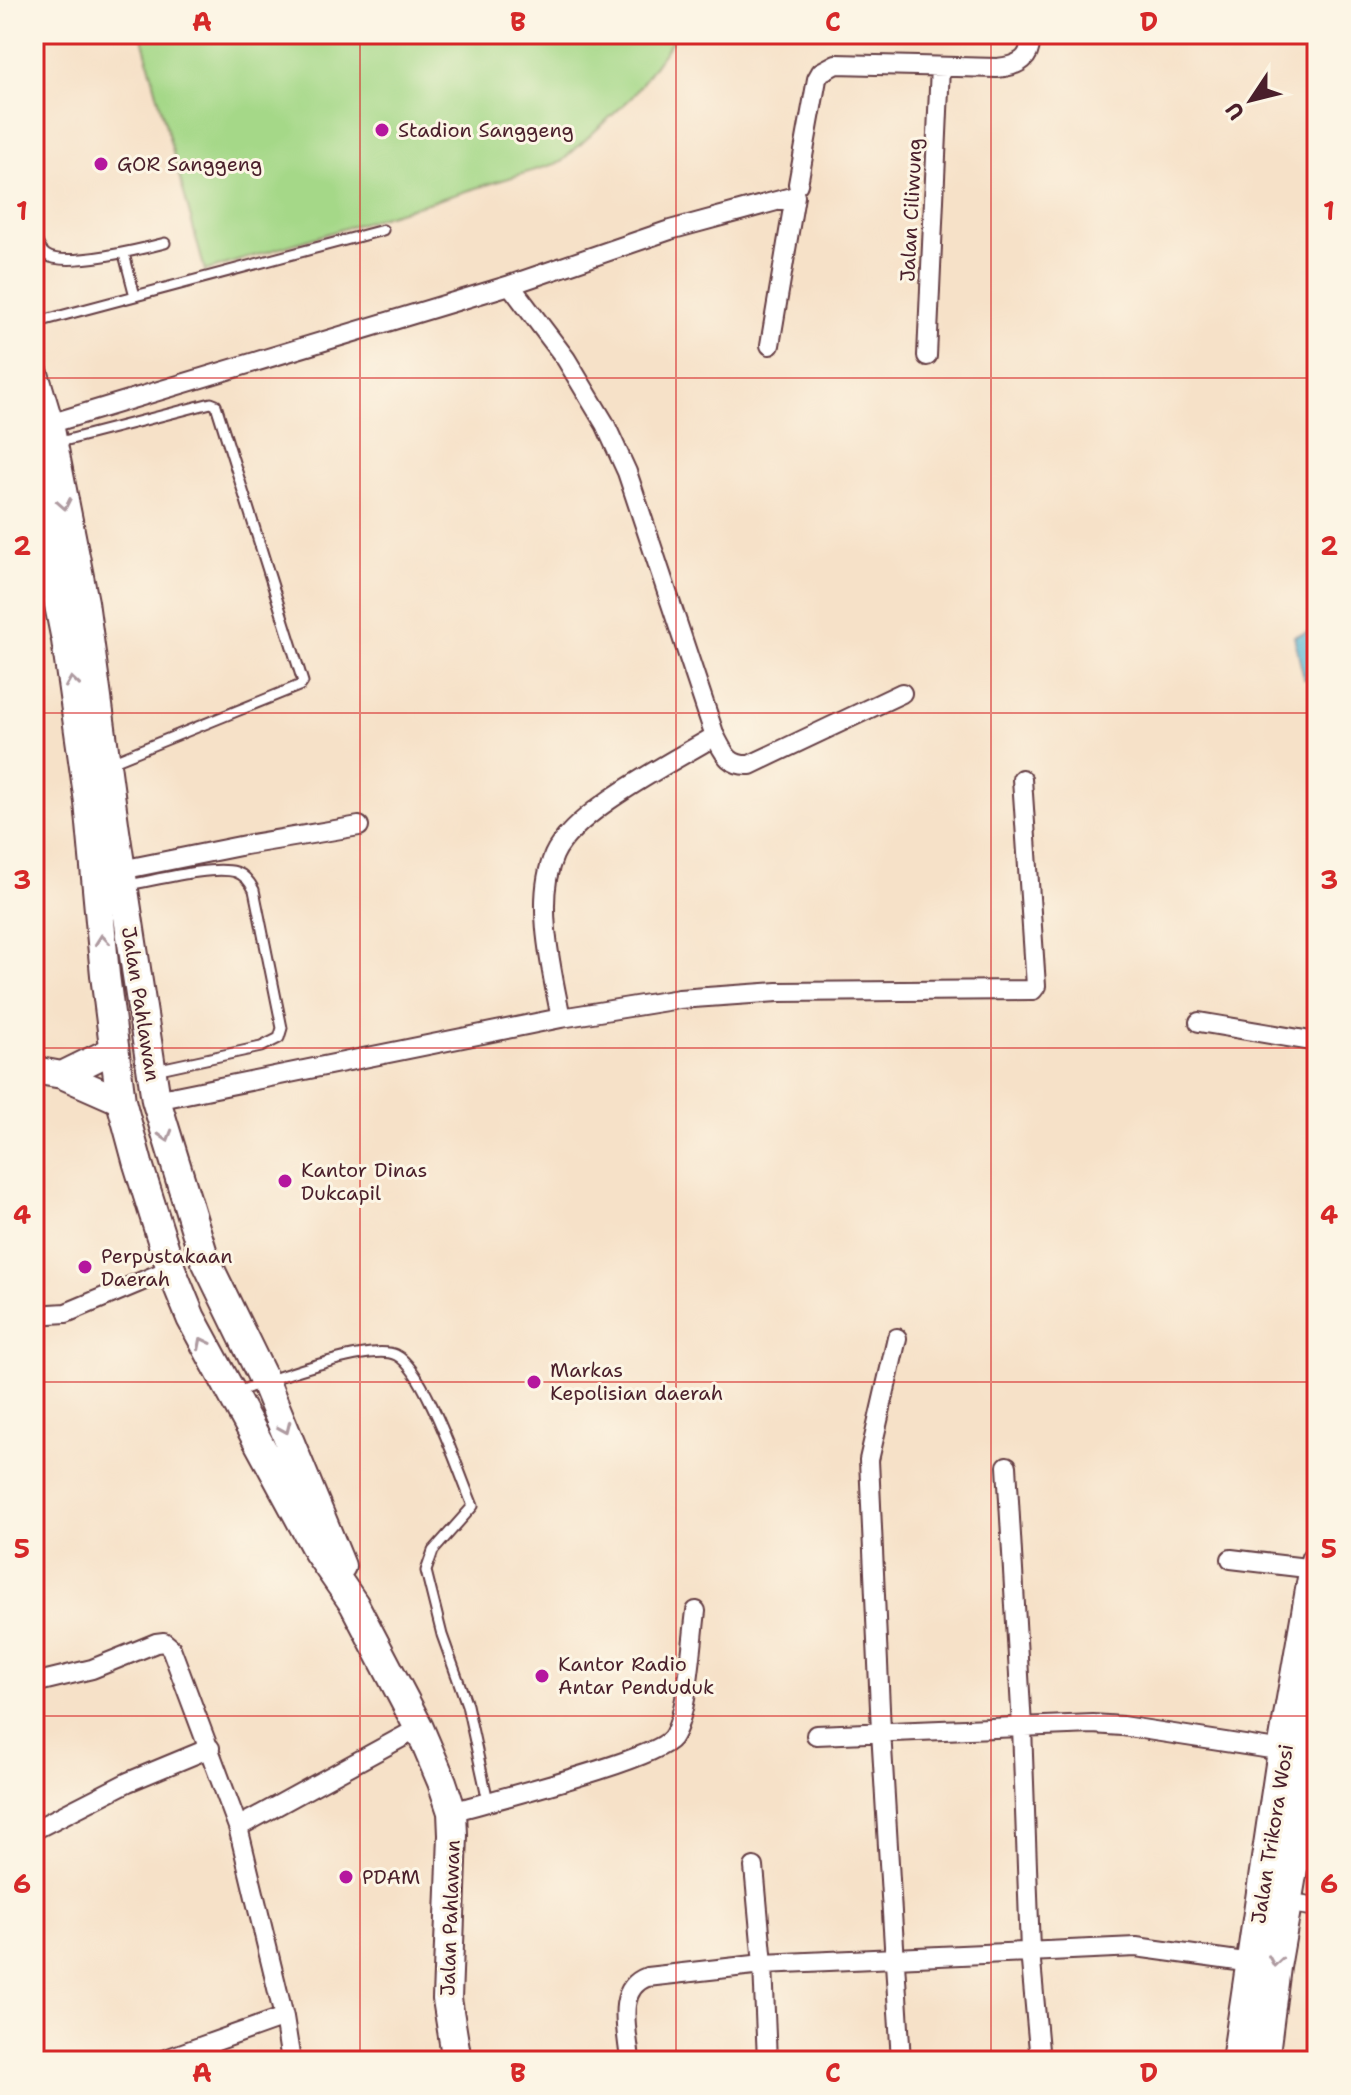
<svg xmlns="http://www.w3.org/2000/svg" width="1351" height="2095" font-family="'Shantell Sans',sans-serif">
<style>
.pitch{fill:#a5d888;stroke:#787c5a;stroke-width:2}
.water{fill:#55b5d3;stroke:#506a7f;stroke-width:2}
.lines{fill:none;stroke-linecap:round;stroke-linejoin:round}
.lane-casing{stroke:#643c43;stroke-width:13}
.street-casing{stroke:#643c43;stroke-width:22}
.secondary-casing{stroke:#643c43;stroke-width:30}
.primary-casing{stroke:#643c43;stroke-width:32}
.highway-casing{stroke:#643c43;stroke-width:36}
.lane{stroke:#fff;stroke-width:9}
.street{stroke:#fff;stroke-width:18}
.secondary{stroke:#fff;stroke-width:26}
.primary{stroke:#fff;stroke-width:28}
.highway{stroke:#fff;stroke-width:32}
.oneway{stroke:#ae9aa0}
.grid{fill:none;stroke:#d62828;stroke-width:2;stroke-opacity:0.55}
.poi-dot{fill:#b5179e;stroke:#fcf5e5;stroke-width:3}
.labels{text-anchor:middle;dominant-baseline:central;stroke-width:6;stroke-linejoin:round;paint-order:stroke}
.poi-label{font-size:20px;fill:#4a1f2b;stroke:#fcf5e5;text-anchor:start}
.street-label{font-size:20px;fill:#4a1f2b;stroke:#fcf5e5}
.neatline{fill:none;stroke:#d62828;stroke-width:3}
.grid-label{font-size:26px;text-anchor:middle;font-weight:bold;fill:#d62828}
</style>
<rect width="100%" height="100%" fill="#fcf5e5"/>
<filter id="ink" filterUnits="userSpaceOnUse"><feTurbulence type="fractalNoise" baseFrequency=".0125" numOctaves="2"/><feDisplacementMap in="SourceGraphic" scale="16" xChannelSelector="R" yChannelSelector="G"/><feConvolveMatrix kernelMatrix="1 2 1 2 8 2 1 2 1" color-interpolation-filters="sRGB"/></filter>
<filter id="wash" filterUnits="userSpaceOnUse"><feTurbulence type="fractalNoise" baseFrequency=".006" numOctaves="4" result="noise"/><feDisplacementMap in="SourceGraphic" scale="32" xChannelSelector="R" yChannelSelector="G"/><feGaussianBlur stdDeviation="1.8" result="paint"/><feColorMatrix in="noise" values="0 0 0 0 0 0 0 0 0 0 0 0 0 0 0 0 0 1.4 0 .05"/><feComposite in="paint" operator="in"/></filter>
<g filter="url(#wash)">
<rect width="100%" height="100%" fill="#f6e1c8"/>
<!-- pitch -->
<path class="pitch" d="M141,34H670L672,41L632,97L561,162L205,271Z"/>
<!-- water -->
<path class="water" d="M1317,630V676L1304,679L1294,636Z"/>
</g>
<g filter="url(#ink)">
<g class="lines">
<!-- lane casing -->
<g class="lane-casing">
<path id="lane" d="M34,233C36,240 39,250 46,255C65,268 142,249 165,243
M124,254L135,296
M34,323L383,230
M56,443L211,403L216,405L303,682L301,685L111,762
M127,885C153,881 212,865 236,872C245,875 250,882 254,890L282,1028L279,1038L261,1047L155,1070
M237,1392C266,1381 371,1342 396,1355C425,1369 459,1473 473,1506L433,1551L426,1571L442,1635L467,1705L488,1801"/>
</g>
<!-- street casing -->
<g class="street-casing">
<path id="street" d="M798,184L817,79L821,72L836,64L997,68C1018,66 1034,59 1029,34
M927,356L940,67
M49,424L510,285L670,230L795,196L770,345
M715,736C724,753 728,766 750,765L902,693
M121,870L245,845L359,826
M561,1018L679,999L778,992L1033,990L1036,986L1022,779
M1199,1022L1317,1042
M156,1100L561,1018C552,972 534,900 554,855C574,811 672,762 715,736L627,472L605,424L566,359L510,285
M34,1315L66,1313L171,1269
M897,1338L869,1460L881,1731L901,2061
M1007,1466L1022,1727L1030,1951L1040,2061
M1231,1559L1315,1569
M34,1683L92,1669L156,1643L164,1642L171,1648L238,1827L284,2017L291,2061
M816,1735L1093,1724L1122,1726L1284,1751
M452,1812C488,1801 656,1760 672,1738C688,1715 692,1641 696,1611
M238,1827L419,1728
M34,1830L128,1782L210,1748
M754,1867L763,1964L767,2061
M1285,1902L1317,1907
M160,2061L284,2017
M630,2061C628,2033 614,1989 647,1977L763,1964L1136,1947L1252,1963"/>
</g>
<!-- secondary casing -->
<g class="secondary-casing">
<path id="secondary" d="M34,1070L62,1075L121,1101
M62,1075L115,1049"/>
</g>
<!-- primary casing -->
<g class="primary-casing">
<path id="primary" d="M34,374L49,424L84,602L115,831L156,1100L204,1257L265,1382L341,1566
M34,480L66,640L89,802L105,975L121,1101L138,1164L171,1269L191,1318L318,1552L354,1604L419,1728L442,1782L452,1812L453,1835L447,1999L457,2061"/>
</g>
<!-- highway casing -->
<g class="highway-casing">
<path id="highway" d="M1238,2061L1284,1751L1317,1561
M1262,2061L1274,1967L1317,1719"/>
</g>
<!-- lane -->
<use href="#lane" class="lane"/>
<!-- street -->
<use href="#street" class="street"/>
<!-- secondary -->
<use href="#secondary" class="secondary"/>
<!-- primary -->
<use href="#primary" class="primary"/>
<!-- highway -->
<use href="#highway" class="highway"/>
</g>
<!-- one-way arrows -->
<defs><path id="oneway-chevron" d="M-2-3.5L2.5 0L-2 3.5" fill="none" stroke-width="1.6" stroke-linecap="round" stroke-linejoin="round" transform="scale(2)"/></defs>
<g class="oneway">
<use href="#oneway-chevron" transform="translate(64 504) rotate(79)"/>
<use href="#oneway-chevron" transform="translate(72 682) rotate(-98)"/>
<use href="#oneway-chevron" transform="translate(102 940) rotate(-96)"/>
<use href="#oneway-chevron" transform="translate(166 1136) rotate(74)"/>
<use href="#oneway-chevron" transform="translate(203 1343) rotate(-117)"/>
<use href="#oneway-chevron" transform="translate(285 1428) rotate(66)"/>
<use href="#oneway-chevron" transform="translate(1275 1961) rotate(99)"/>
</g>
</g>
<!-- grid -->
<path class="grid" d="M360,34V2061M676,34V2061M991,34V2061M34,378H1317M34,713H1317M34,1048H1317M34,1382H1317M34,1716H1317"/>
<!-- markers -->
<g class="poi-dot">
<circle cx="382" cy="130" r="8"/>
<circle cx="101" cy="164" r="8"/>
<circle cx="285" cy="1181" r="8"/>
<circle cx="85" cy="1267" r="8"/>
<circle cx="534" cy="1382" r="8"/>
<circle cx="542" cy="1676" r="8"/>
<circle cx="346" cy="1877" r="8"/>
</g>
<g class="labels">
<!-- poi labels -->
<g class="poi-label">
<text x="398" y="130">Stadion Sanggeng</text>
<text x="117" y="164">GOR Sanggeng</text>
<text x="301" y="1170">Kantor Dinas<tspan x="301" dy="23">Dukcapil</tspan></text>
<text x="101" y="1256">Perpustakaan<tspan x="101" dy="23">Daerah</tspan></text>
<text x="550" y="1370">Markas<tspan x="550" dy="23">Kepolisian daerah</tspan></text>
<text x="558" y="1664">Kantor Radio<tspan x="558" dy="23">Antar Penduduk</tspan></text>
<text x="362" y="1877">PDAM</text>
</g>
<!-- street labels -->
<g class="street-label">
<text transform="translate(911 210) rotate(-87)">Jalan Ciliwung</text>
<text transform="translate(141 1004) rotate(81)">Jalan Pahlawan</text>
<text transform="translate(1272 1834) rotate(-81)">Jalan Trikora Wosi</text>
<text transform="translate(450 1918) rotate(-88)">Jalan Pahlawan</text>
</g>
</g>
<!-- margin -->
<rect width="1351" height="2095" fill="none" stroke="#fcf5e5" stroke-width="88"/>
<!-- north arrow -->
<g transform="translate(1251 100) rotate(235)" stroke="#fcf5e5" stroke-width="6" paint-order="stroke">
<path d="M0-6L14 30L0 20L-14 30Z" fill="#4a1f2b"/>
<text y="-12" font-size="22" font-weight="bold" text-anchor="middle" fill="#4a1f2b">U</text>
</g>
<rect x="44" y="44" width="1263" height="2007" class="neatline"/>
<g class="grid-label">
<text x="202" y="31">A</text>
<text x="518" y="31">B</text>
<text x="833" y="31">C</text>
<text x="1149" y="31">D</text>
<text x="22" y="220">1</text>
<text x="1329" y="220">1</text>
<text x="22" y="555">2</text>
<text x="1329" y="555">2</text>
<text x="22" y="889">3</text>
<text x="1329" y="889">3</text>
<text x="22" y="1224">4</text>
<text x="1329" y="1224">4</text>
<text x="22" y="1558">5</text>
<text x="1329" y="1558">5</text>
<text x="22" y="1893">6</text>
<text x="1329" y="1893">6</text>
<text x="202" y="2082">A</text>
<text x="518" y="2082">B</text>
<text x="833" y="2082">C</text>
<text x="1149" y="2082">D</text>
</g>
</svg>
